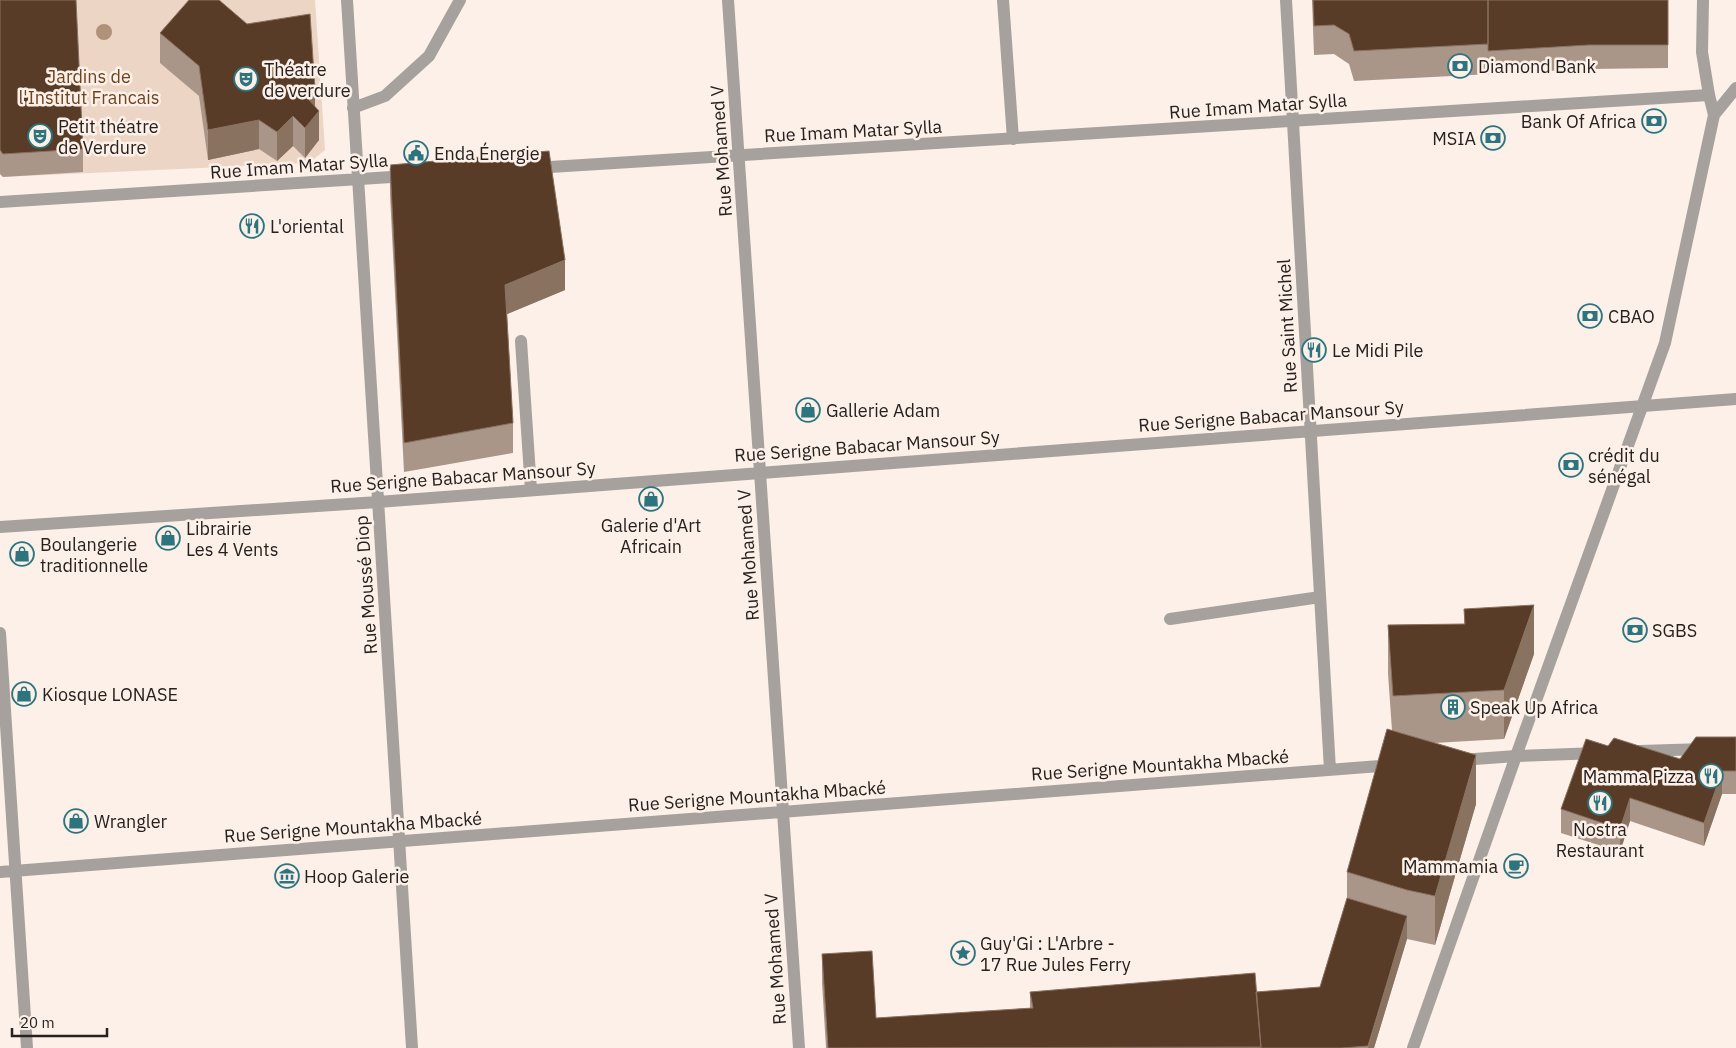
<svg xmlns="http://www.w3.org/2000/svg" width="1736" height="1048" font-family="'IBM Plex Sans',sans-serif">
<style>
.green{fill:#edd5c5}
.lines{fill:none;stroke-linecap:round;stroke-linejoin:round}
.service{stroke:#a6a19d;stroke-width:12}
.minor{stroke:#a6a19d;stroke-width:12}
.tertiary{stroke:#a6a19d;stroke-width:12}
.tree{fill:#b09179}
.wall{fill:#aa9688}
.shaded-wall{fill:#8a7261}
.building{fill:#583c27;stroke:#8a7261}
.labels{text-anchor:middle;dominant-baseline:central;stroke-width:5;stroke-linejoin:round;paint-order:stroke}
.poi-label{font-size:18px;fill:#26211e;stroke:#fdf0e8;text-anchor:start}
.park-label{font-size:18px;fill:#71431e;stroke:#fdf0e8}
.street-label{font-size:18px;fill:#26211e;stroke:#fdf0e8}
</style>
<rect width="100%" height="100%" fill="#fdf0e8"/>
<!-- green -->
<path class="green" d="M0,0H315L325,150L309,163L3,177L0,174Z"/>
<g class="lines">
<!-- service -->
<path class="service" d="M353,108L385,96L429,56L460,0
M521,341L531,490
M1170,619L1320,597"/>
<!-- minor -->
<path class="minor" d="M347,0L412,1048
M728,0L799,1048
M1003,0L1013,139
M1286,0L1330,770
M534,168L1709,95
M0,202L407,176
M0,527L378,502L1736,399
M0,633L27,1048
M1640,751L1736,748
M1461,760L1516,756L1598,753
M0,872L1393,765"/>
<!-- tertiary -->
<path class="tertiary" d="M1714,115L1736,88
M1413,1048L1516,756L1665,343L1714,115L1709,95L1702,52L1703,0"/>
</g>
<!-- trees -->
<circle class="tree" cx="104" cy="32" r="8"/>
<!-- wall -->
<path class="wall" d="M0,0L83,149V172L3,177L0,174Z
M1312,0H1668V68L1589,69L1354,81L1349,64L1334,54L1314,55Z
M160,33L315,106L319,140L305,158L293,146L277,161L259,149L208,160L199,96L160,63Z
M390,165L565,290L507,314L513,423V453L404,472L390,195Z
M1464,609L1534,654L1504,739L1434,743L1476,804L1435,945L1407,939L1374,1048H826L822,983V954L876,1018L1030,1008V992H1256L1320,987L1347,898V872L1392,730L1388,674V625L1464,624Z
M1736,737V794H1722L1704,846L1630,821L1620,852L1561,833V809L1680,759Z"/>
<!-- shaded-wall -->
<path class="shaded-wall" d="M315,89V116L319,111V140L305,158V128L309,100Z
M293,116V146L277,161V132Z
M259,120V149L208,160V130Z
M565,260V290L505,315V285Z
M1534,605V654L1504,739V690Z
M1476,755V804L1435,945V896Z
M1722,771V794L1704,846V823Z
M1630,798V821L1620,852V829Z
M1407,916V939L1374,1048H1368Z"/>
<!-- building -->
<path class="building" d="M0,0H76L83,149L3,154L0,150Z
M189,0H219L247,24L310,14L315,89L309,100L319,111L305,128L293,116L277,132L259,120L208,130L199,66L160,33Z
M1313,0H1488V44L1354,51L1349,34L1334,25L1314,26Z
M1488,0H1668V45H1589L1488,51Z
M549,151L565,260L505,285L513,423L404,443L390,165Z
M1534,605L1504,690L1393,696L1388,625L1465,624L1464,609Z
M1387,729L1476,755L1435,896L1407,890L1347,872Z
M1696,737H1736V771H1722L1704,823L1630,798L1620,829L1561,809L1586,739L1608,746L1614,738L1680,759Z
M1347,898L1407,916L1368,1046L1341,1048H1261L1256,992L1320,987Z
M872,951L876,1018L1033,1008L1030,992L1255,973L1261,1047L828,1048L822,954Z"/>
<!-- icons -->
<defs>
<g id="bank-ring" transform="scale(1.25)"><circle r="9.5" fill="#fdf0e8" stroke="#2d747f" stroke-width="1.5"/><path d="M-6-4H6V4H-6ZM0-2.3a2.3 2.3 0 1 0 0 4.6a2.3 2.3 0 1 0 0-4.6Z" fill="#2d747f"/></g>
<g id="theatre-ring" transform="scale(1.25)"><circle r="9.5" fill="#fdf0e8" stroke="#2d747f" stroke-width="1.5"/><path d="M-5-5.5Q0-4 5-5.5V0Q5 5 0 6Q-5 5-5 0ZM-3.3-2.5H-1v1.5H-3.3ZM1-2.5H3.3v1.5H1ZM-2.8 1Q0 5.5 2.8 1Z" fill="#2d747f"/></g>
<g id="civic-ring" transform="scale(1.25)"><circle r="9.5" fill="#fdf0e8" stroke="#2d747f" stroke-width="1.5"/><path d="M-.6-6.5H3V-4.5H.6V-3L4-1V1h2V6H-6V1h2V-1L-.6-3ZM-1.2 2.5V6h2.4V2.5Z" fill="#2d747f"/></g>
<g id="restaurant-ring" transform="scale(1.25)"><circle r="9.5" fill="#fdf0e8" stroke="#2d747f" stroke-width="1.5"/><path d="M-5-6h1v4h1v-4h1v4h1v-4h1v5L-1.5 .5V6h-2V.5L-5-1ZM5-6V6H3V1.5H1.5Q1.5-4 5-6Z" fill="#2d747f"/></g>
<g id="shop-ring" transform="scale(1.25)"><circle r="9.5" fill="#fdf0e8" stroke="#2d747f" stroke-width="1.5"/><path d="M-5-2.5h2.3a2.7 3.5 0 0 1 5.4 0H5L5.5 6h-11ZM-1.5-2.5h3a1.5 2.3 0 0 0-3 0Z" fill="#2d747f"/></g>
<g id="building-ring" transform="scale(1.25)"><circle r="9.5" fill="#fdf0e8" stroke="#2d747f" stroke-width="1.5"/><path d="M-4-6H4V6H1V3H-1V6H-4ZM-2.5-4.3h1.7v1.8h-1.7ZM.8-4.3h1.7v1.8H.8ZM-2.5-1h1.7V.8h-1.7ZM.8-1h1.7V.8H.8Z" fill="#2d747f"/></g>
<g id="cafe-ring" transform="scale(1.25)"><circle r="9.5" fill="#fdf0e8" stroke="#2d747f" stroke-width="1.5"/><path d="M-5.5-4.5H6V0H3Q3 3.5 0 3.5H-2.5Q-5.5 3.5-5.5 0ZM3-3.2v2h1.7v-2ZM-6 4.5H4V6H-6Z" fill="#2d747f"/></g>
<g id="museum-ring" transform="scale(1.25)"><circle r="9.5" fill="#fdf0e8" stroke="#2d747f" stroke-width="1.5"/><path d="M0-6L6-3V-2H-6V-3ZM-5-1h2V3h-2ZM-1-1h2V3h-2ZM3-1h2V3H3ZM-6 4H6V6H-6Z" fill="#2d747f"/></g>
<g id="sight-ring" transform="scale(1.25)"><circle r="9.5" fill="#fdf0e8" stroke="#2d747f" stroke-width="1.5"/><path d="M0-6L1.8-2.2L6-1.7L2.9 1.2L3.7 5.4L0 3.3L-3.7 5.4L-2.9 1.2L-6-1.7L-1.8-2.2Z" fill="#2d747f"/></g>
</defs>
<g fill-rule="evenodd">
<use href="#bank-ring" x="1460" y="66"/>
<use href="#theatre-ring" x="246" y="79"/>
<use href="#bank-ring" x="1654" y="121"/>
<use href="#theatre-ring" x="40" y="136"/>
<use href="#bank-ring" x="1493" y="138"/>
<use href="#civic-ring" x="416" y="153"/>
<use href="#restaurant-ring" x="252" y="226"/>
<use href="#bank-ring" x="1590" y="316"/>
<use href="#restaurant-ring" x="1314" y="350"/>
<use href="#shop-ring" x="808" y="410"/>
<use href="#bank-ring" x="1571" y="465"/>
<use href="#shop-ring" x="651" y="499"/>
<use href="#shop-ring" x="168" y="538"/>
<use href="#shop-ring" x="22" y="554"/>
<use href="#bank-ring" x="1635" y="630"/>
<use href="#shop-ring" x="24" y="694"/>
<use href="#building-ring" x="1453" y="707"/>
<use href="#restaurant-ring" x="1711" y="776"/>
<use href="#restaurant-ring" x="1600" y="803"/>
<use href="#shop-ring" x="76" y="821"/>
<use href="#cafe-ring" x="1516" y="866"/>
<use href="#museum-ring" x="287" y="876"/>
<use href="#sight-ring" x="963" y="953"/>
</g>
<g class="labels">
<!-- poi labels -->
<g class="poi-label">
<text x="1478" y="66">Diamond Bank</text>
<text x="264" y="69">Théatre<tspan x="264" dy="21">de verdure</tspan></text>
<text x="1636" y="121" text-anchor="end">Bank Of Africa</text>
<text x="58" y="126">Petit théatre<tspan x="58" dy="21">de Verdure</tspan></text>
<text x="1476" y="138" text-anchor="end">MSIA</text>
<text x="434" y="153">Enda Énergie</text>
<text x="270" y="226">L'oriental</text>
<text x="1608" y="316">CBAO</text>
<text x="1332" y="350">Le Midi Pile</text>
<text x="826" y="410">Gallerie Adam</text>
<text x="1588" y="455">crédit du<tspan x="1588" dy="21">sénégal</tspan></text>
<text x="651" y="525" text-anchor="middle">Galerie d'Art<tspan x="651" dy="21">Africain</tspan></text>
<text x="186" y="528">Librairie<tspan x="186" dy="21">Les 4 Vents</tspan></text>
<text x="40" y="544">Boulangerie<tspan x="40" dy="21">traditionnelle</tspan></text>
<text x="1652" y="630">SGBS</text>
<text x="42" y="694">Kiosque LONASE</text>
<text x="1470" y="707">Speak Up Africa</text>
<text x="1694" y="776" text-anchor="end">Mamma Pizza</text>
<text x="94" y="821">Wrangler</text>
<text x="1600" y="829" text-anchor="middle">Nostra<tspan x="1600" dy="21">Restaurant</tspan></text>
<text x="1498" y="866" text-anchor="end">Mammamia</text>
<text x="304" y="876">Hoop Galerie</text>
<text x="980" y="943">Guy'Gi : L'Arbre -<tspan x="980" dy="21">17 Rue Jules Ferry</tspan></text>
</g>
<!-- park labels -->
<g class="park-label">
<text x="89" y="76">Jardins de<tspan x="89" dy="21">l'Institut Francais</tspan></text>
</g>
<!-- street labels -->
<g class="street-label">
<text transform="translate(1258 106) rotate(-4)">Rue Imam Matar Sylla</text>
<text transform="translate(853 131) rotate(-3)">Rue Imam Matar Sylla</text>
<text transform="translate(721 151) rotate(-94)">Rue Mohamed V</text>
<text transform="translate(299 166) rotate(-4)">Rue Imam Matar Sylla</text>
<text transform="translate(1287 326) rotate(-93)">Rue Saint Michel</text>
<text transform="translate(1271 416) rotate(-4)">Rue Serigne Babacar Mansour Sy</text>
<text transform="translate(867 446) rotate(-4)">Rue Serigne Babacar Mansour Sy</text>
<text transform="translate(463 477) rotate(-4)">Rue Serigne Babacar Mansour Sy</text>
<text transform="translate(748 555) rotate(-94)">Rue Mohamed V</text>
<text transform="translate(366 585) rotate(-94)">Rue Moussé Diop</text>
<text transform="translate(1160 765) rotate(-4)">Rue Serigne Mountakha Mbacké</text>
<text transform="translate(757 796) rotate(-4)">Rue Serigne Mountakha Mbacké</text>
<text transform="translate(353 827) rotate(-4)">Rue Serigne Mountakha Mbacké</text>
<text transform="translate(775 959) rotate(-94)">Rue Mohamed V</text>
</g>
</g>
<!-- scale -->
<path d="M12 1028v8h95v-8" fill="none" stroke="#26211e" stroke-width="2.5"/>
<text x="20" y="1028" font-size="15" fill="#26211e" stroke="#fdf0e8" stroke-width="4" paint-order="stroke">20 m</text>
</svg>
